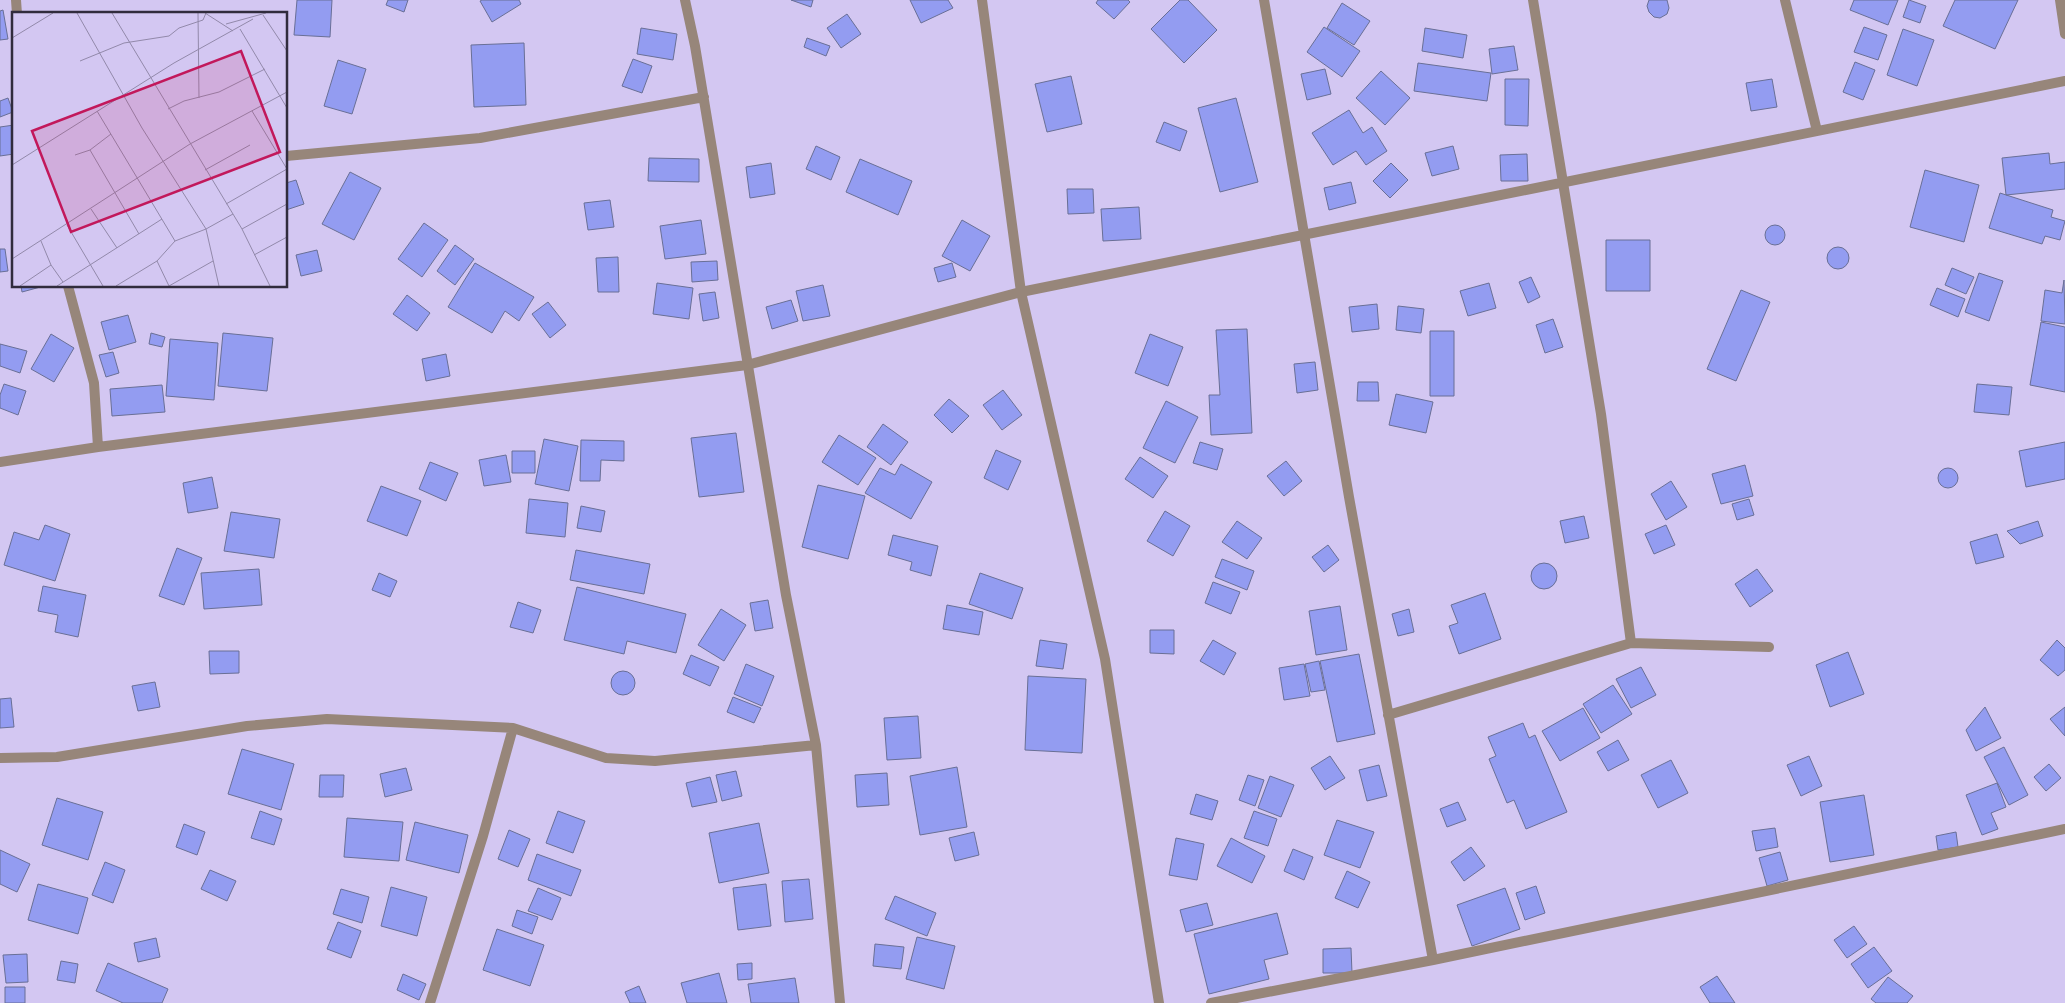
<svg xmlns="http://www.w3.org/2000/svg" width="2065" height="1003" font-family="'Open Sans',sans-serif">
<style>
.building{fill:#939cf1;stroke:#696f96}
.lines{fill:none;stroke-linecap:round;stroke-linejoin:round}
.street{stroke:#97867a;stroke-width:10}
.inset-road{fill:none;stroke:#9289aa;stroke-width:1}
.view{fill:#c2185b;fill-opacity:0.15;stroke:#c2185b;stroke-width:2.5}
.inset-edge{fill:none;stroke:#312c3d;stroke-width:2.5}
</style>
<rect width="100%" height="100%" fill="#d3c7f2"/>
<!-- building -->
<path class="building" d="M297,0H332L330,37L294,35Z
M388,0H408L404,12L386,5Z
M482,0H519L521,4L492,22L480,1Z
M791,0H813L811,7Z
M910,0H948L953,8L921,23Z
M1098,0H1128L1130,2L1114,19L1096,3Z
M1180,0H1188L1217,30L1184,63L1151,29Z
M1649,0H1667L1669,8L1667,14L1660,18L1654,17L1649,12L1647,6Z
M1854,0H1898L1888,25L1850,10Z
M1909,0L1926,6L1920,23L1903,17Z
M1955,0H2018L1995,49L1943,26Z
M1342,3L1370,21L1354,45L1327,28Z
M3,10L8,39L0,40V11Z
M847,14L861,34L841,48L827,28Z
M1324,27L1360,51L1342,77L1307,52Z
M1864,27L1887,35L1878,60L1854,52Z
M641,28L677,34L673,60L637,54Z
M1425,28L1467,35L1463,58L1422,51Z
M1903,29L1934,40L1917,86L1887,75Z
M807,38L830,46L826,56L804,47Z
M524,43L526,105L474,107L471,45Z
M1514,46L1518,70L1492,74L1489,49Z
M633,59L652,66L642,93L622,86Z
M338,60L366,69L352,114L324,106Z
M1855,62L1875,70L1863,100L1843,92Z
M1418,63L1491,73L1487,101L1414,91Z
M1325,69L1331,94L1307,100L1301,74Z
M1381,71L1410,98L1385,125L1356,98Z
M1071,76L1082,124L1047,132L1035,84Z
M1505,79H1529L1528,126L1505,125Z
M1772,79L1777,107L1751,111L1746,83Z
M8,98L13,112L0,117V101Z
M1236,98L1258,182L1220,192L1198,108Z
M1349,110L1363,133L1372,127L1387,151L1366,165L1356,151L1333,165L1312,133Z
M1164,122L1187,131L1180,151L1156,142Z
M14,125V154L0,156V127Z
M816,146L840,157L831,180L806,169Z
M1453,146L1459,169L1432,176L1425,153Z
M2049,153L2050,164L2065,162V189L2006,195L2002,158Z
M1527,154L1528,181H1501L1500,155Z
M649,158L699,159V182L648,181Z
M860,159L912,181L898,215L846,192Z
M771,163L775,194L750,198L746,167Z
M1391,163L1408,180L1390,198L1373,181Z
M1925,170L1979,185L1964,242L1910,227Z
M350,172L381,188L354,240L322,224Z
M296,180L304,204L286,210V183Z
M1351,182L1356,203L1329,210L1324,188Z
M1067,189H1093L1094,213L1068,214Z
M2000,193L2053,210L2051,217L2065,221L2060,240L2045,236L2042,244L1989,228Z
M610,200L614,227L588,230L584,203Z
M1139,207L1141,239L1103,241L1101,209Z
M701,220L706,254L665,259L660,226Z
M962,220L990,236L970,271L942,256Z
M424,223L448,240L422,277L398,259Z
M1765 235a10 10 0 1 1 20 0a10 10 0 1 1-20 0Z
M1606,240H1650V291H1606Z
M455,245L474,259L455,285L437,271Z
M1827 258a11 11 0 1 1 22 0a11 11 0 1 1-22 0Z
M0,249H5L8,271L0,272Z
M317,250L322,271L301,276L296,255Z
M618,257L619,292H598L596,258Z
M717,261L718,280L692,282L691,262Z
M475,263L534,297L519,321L505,311L492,333L448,307Z
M952,263L956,277L938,282L934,268Z
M1952,268L1974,277L1966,294L1945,285Z
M1979,273L2003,281L1989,321L1965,312Z
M1531,277L1540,297L1528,303L1519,282Z
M2064,280L2065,324L2041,321L2045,290L2062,293Z
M657,283L693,288L689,319L653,314Z
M1489,283L1496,308L1468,316L1460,291Z
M823,285L830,316L803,321L796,291Z
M21,286H44L22,292Z
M1937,288L1965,299L1958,317L1930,305Z
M1741,290L1770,302L1736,381L1707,369Z
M715,292L719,318L703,321L699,294Z
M407,295L430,313L417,331L393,314Z
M791,300L798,321L772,329L766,307Z
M548,302L566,325L550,338L532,314Z
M1377,304L1379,329L1352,332L1349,307Z
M1398,306L1424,309L1421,333L1396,330Z
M128,315L136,342L109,350L101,322Z
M1553,319L1563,347L1545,353L1536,325Z
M2041,322L2065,327V392L2030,385Z
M1247,329L1252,433L1211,435L1209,395H1220L1216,330Z
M1430,331H1454V396H1430Z
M151,333L165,337L162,347L149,344Z
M223,333L273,338L267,391L218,386Z
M51,334L74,348L54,382L31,369Z
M1150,334L1183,347L1168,386L1135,373Z
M170,339L218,343L214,400L166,396Z
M0,344L27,351L20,373L0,366Z
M113,352L119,373L106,377L99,355Z
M446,354L450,376L426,381L422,359Z
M1315,362L1318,390L1297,393L1294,364Z
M1358,382H1378L1379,401H1357Z
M4,384L26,391L18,415L0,408V395Z
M1977,384L2012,387L2009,415L1974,412Z
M162,385L165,412L112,416L110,389Z
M1003,390L1022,415L1002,430L983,405Z
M1396,394L1433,402L1426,433L1389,425Z
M949,399L969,416L952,433L934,415Z
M1166,401L1198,417L1175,463L1143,448Z
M883,424L908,442L891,465L867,447Z
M736,433L744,492L699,497L691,438Z
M839,435L876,458L858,485L822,462Z
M544,439L578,446L569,491L535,484Z
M581,440L624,441V461L601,460L600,481H580Z
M1200,442L1223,449L1217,470L1193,463Z
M2065,442V479L2026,487L2019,451Z
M996,450L1021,461L1008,490L984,478Z
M512,451H535V473H512Z
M506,455L511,482L484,486L479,460Z
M1140,457L1168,476L1153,498L1125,479Z
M1286,461L1302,481L1284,496L1267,476Z
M430,462L458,473L446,501L419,489Z
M901,464L932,482L911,519L865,493L880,468L895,475Z
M1745,465L1753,496L1721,504L1712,474Z
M1938 478a10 10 0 1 1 20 0a10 10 0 1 1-20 0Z
M212,477L218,508L188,513L183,483Z
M1671,481L1687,507L1666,520L1651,494Z
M818,485L865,496L848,559L802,547Z
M381,486L421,501L407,536L367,521Z
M529,499L568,503L565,537L526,533Z
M1749,499L1754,515L1737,520L1732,504Z
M581,506L605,511L601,532L577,528Z
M1165,511L1190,526L1173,556L1147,541Z
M231,512L280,519L274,558L224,551Z
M1584,516L1589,538L1565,543L1560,521Z
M1237,521L1262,538L1247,559L1222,542Z
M2038,521L2043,536L2020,544L2007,531Z
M45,525L70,534L55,581L4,565L14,532L39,540Z
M1666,525L1675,545L1654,554L1645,534Z
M1997,534L2004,557L1976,564L1970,542Z
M893,535L938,546L931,576L910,570L912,562L888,555Z
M1328,545L1339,560L1324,572L1312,557Z
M177,548L202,558L184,605L159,596Z
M576,550L650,564L644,594L570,580Z
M1222,559L1254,571L1247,590L1215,577Z
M1531 576a13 13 0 1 1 26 0a13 13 0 1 1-26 0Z
M259,569L262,605L204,609L201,573Z
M1757,569L1773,591L1750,607L1735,584Z
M379,573L397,581L390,597L372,590Z
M980,573L1023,588L1012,619L969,604Z
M1213,582L1240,592L1231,614L1205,603Z
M43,586L86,595L78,637L55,632L58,615L38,611Z
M577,587L686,614L676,653L627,641L624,654L564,640Z
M1485,593L1501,639L1459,654L1449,626L1458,623L1451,605Z
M768,600L773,628L755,631L750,603Z
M518,602L541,610L533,633L510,627Z
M947,605L983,612L979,635L943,629Z
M1340,606L1347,650L1316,655L1309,611Z
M721,609L746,625L724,661L698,645Z
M1409,609L1414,632L1398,636L1392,614Z
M1150,630H1174V654L1150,653Z
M1040,640L1067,644L1063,669L1036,666Z
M1213,640L1236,653L1224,675L1200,661Z
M2057,640L2065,648V670L2058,676L2040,660Z
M209,651H239V673L210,674Z
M1848,652L1864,694L1830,707L1816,665Z
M1359,654L1375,734L1337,742L1320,661Z
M691,655L719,667L710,686L683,674Z
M1319,661L1325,690L1311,692L1305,664Z
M746,664L774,676L762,706L734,694Z
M1304,664L1310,696L1284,700L1279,668Z
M1641,667L1656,695L1631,708L1616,679Z
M611 683a12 12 0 1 1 24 0a12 12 0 1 1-24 0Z
M1028,676L1086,679L1082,753L1025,750Z
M155,682L160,707L138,711L132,686Z
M1613,685L1632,714L1601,733L1583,704Z
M733,697L761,708L754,723L727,712Z
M11,698L14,727L0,728V699Z
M1985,707L2001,738L1976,751L1966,730Z
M2065,707V736L2050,719Z
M1583,708L1600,738L1560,761L1542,731Z
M918,716L921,758L887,760L884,718Z
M1523,723L1529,738L1535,735L1567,812L1526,829L1514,800L1507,803L1489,759L1496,756L1488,737Z
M1618,740L1629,760L1608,771L1597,752Z
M2004,747L2028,795L2009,805L1984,757Z
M242,749L294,764L281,810L228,794Z
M1330,756L1345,778L1325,790L1311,768Z
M1809,756L1822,786L1801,796L1787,765Z
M1671,760L1688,793L1658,808L1641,775Z
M2049,764L2061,778L2046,791L2034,777Z
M1379,765L1387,796L1367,801L1359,770Z
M957,767L967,827L920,835L910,776Z
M406,768L412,790L385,797L380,774Z
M736,771L742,796L722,801L716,775Z
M887,773L889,805L857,807L855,775Z
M320,775H344L343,797H319Z
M1248,775L1264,780L1255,806L1239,800Z
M1270,776L1294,785L1281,817L1258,808Z
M710,777L717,802L692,807L686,783Z
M1997,783L2006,807L1991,813L1998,829L1982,835L1966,795Z
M1196,794L1218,801L1212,820L1190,814Z
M1864,795L1874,855L1830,862L1820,802Z
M57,798L103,812L88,860L42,845Z
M1458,802L1466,820L1447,827L1440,809Z
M260,811L282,819L274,845L251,838Z
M558,811L585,821L573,853L546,843Z
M1254,811L1277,819L1268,846L1244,838Z
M347,818L403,822L399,861L344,857Z
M1337,820L1374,832L1360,868L1324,855Z
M415,822L468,835L459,873L406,860Z
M759,823L769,873L719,883L709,833Z
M184,824L205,832L197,855L176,847Z
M1775,828L1778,847L1756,851L1752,831Z
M509,830L530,839L518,867L498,859Z
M974,832L979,855L955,861L949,838Z
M1956,832L1958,847L1938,850L1936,836Z
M1176,838L1204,844L1197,880L1169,875Z
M1231,838L1265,856L1252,883L1217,866Z
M1471,847L1485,866L1464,881L1451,862Z
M1293,849L1313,857L1304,880L1284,871Z
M0,850L30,864L17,892L0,884Z
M1780,852L1788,880L1767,886L1759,858Z
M537,854L581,870L571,896L528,880Z
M105,862L125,870L113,903L92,895Z
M210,870L236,881L227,901L201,889Z
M1347,871L1370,882L1358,908L1335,898Z
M809,879L813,919L785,922L782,881Z
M38,884L88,898L78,934L28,920Z
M766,884L771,926L738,930L733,888Z
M1536,886L1545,913L1525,920L1516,893Z
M391,887L427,897L417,936L381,926Z
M538,888L561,898L552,920L528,911Z
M1505,888L1520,929L1472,946L1457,905Z
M341,889L369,897L362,923L333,914Z
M895,896L936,913L927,936L885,919Z
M1207,903L1213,925L1186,932L1180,910Z
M517,910L538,917L532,934L512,926Z
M1277,913L1288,954L1264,960L1269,979L1209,994L1194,934Z
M338,922L361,931L351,958L327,949Z
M1854,926L1867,944L1847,958L1834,940Z
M497,929L544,945L530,986L483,970Z
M917,937L955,946L944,989L906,979Z
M156,938L160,957L138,962L134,943Z
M875,944L904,947L901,969L873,966Z
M1874,947L1892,971L1868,988L1851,964Z
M1351,948L1352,973H1323V949Z
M27,954L28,982L6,983L3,955Z
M61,961L78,964L75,983L57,980Z
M108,963L168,989L162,1003H123L96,991Z
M752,963V979L738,980L737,964Z
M719,973L727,1003H687L681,983Z
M403,974L426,984L419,1000L397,990Z
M1717,976L1735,1003H1710L1700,987Z
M1888,977L1913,996L1907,1003H1876L1871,999Z
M795,978L799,1003H751L748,984Z
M639,986L646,1003H630L625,992Z
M5,987H25V1003H5Z"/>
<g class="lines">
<!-- street -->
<path class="street" d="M16,0L17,14
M685,0L695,46L786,595L816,745L840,1003
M982,0L1021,292L1105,659L1159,1003
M1264,0L1349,497L1433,960
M1533,0L1601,414L1631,643
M1785,0L1817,131
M2060,0L2065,34
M286,156L480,138L704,97
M68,286L94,383L98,447
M0,462L98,447L747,365L1021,292L2065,81
M1388,715L1631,643L1769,647
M0,758L57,757L247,726L327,719L513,728L606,758L655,761L816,745
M430,1003L483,836L513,728
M1211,1003L1433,960L2065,829"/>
</g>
<!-- overview -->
<g transform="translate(12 12)">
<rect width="275" height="275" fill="#d3c7f2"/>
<path class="inset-road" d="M65,1L130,116L194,217L163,229L145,249L104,274M100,1L230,217L258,274M186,1L187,86M193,1L221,19M251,3L275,39M214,12L254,1M228,17L275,96M0,26L41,1M68,49L112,31L157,24L167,16L191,8L194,1M156,97L172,89L207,80L253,57M85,99L163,229M240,99L275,157M78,138L127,222M63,143L78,138L99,122M0,153L162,51L241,7M193,158L238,133M214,192L275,157M79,197L105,236M55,213L91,274M230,217L275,192M242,243L275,225M0,247L178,132L275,80M145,249L157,274M39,253L51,270M8,274L39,253L29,229M45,274L150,207M157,274L201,249M207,274L194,217L221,202"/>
<path class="view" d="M229,39L268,140L59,220L20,119Z"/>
<rect width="275" height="275" class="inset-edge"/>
</g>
</svg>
